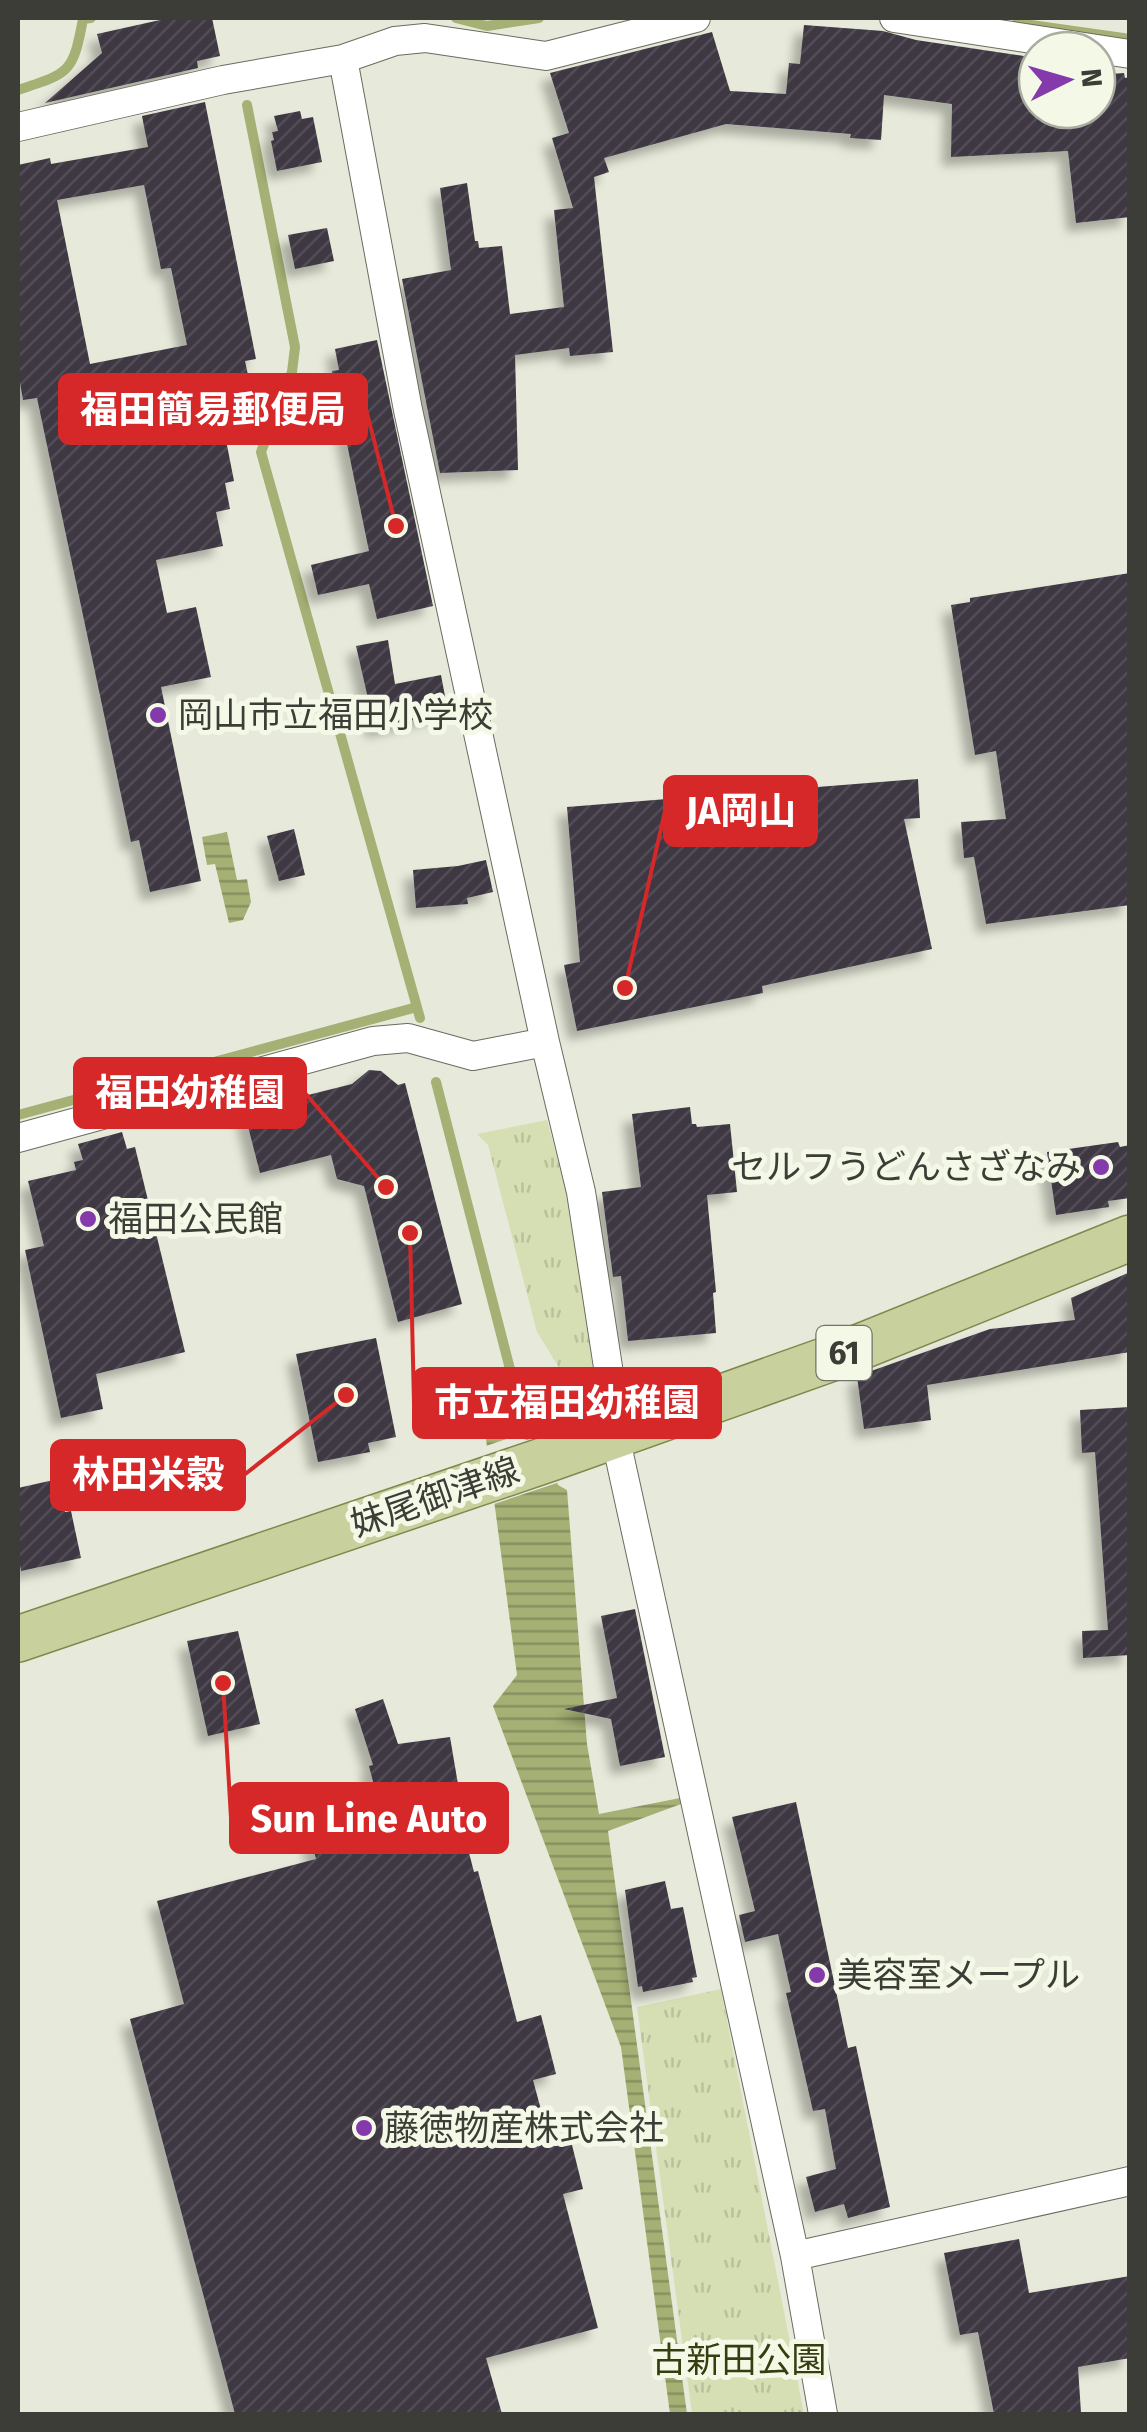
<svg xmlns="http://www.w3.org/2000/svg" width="1147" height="2432" font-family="'Fira Sans','Noto Sans JP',sans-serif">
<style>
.grass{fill:url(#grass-tufts)}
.water{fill:url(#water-rules)}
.pier{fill:#e7eada}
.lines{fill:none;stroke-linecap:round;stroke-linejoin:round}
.stream{stroke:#a4b074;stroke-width:10}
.building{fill:url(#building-hatch);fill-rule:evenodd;filter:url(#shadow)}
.street-casing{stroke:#696c5e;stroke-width:30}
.primary-casing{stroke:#7f884e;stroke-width:48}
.street{stroke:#fff;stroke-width:28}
.primary{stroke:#c8d09d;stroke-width:45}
.poi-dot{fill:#853aac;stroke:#f4f8e7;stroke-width:4}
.labels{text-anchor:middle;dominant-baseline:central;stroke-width:10;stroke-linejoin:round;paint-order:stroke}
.shield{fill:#f4f8e7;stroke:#72756b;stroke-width:2.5}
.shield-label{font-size:32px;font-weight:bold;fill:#3b3d36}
.poi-label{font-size:35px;fill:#3b3d36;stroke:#f4f8e7;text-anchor:start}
.street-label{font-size:35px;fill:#3b3d36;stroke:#f4f8e7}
.park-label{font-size:35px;fill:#363d0f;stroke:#f4f8e7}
.leader{fill:none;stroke:#d62828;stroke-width:4}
.callout-dot{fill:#d62828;stroke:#f4f8e7;stroke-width:4}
.callout{fill:#d62828;stroke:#d62828;stroke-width:4}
.callout-label{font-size:38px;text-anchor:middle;font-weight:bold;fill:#fff}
</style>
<defs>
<pattern id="grass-tufts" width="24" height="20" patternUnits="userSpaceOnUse" patternTransform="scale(2.5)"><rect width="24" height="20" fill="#d6dfb4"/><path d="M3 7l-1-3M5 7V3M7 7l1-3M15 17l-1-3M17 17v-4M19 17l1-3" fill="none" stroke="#b9c09b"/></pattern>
<pattern id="water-rules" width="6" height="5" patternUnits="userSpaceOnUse" patternTransform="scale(2.5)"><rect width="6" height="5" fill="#a4b074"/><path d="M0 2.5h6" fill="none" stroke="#879060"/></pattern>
<pattern id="building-hatch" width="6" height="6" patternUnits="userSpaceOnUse" patternTransform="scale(2.5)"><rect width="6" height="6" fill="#3e3743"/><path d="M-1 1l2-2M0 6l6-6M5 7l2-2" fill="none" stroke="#524c56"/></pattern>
<filter id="shadow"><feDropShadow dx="-9" dy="9" stdDeviation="5" flood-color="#0004"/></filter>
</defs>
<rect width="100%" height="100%" fill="#e7eada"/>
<!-- grass -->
<path class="grass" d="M547,1120L570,1204L597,1397L583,1406L537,1332L488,1145L477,1134Z
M721,1989L804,2414H692L637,2007Z"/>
<!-- water -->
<path class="water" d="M227,832L237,880L247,879L251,902L243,920L229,923L215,864L207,865L202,837Z
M538,1420L558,1485L567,1490L587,1744L599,1814L680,1798L681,1804L608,1831L687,2414H670L621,2047L493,1706L517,1675L486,1439Z"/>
<!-- pier -->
<path class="pier" d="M545,1426L560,1482L491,1505L483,1447Z"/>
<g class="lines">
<!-- stream -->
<path class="stream" d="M456,18L487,26L539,18
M1017,23L1130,39
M18,90C70,73 73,73 83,19L91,18
M247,105L295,347L292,372L261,452L420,1018
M436,1082L527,1435
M18,1115L417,1007"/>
</g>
<!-- building -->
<path class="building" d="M169,18H212L220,56L197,61L198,68L45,103L102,53L97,34Z
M804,25L883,31L916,40L1037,58V110H1102L1098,75L1124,73L1125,78L1130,77V217L1076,223L1068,151L951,157L952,104L884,95L881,140L850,138L851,134L726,124L604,158L609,172L594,177L613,352L570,356L569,348L515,355L518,470L440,473L402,279L451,270L440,188L467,183L475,241H478L479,248L502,246L510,314L564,307L554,210L573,208L552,138L569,133L550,73L712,32L730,91L786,94L789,63L800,64Z
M205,102L256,359L245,361L248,375L234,378L235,385L216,389L234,481L225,483L230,509L216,512L223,546L156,560L167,613L196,607L211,677L161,687L201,881L150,892L139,840L131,842L37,398L23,400L18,371V165L50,158L51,164L148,147L142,116ZM144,185L161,269L171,268L187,345L90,364L57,200Z
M300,111L302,119L313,117L322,162L277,171L271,141L274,140L272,132L278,131L274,116Z
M327,228L334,261L295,269L288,235Z
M377,340L433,606L377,619L369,584L318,595L311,565L369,551L332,371L339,370L335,349Z
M1130,573V905L986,924L974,857L964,858L961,822L1006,819L996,751L975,755L951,605L970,602V598Z
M388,640L395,684L441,675L448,712L375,729L356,646Z
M918,779L920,818L904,819L932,949L762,986L763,993L577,1031L564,965L580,962L567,807Z
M294,829L305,875L279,881L267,836Z
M486,860L493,892L467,898L468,904L416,908L413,870L458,866Z
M369,1070L381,1071L398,1085L405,1083L462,1304L398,1322L364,1186L337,1179L331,1155L260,1173L244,1111L352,1084Z
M690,1107L692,1124H696L697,1127L730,1124L737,1192L707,1195L716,1292L713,1293L716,1333L628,1341L621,1276L613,1277L602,1192L641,1187L632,1114Z
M122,1132L127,1149L135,1147L185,1352L96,1374L103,1409L61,1418L25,1250L44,1246L28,1181L76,1170L74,1162L83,1160L78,1144Z
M1118,1142L1120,1147L1130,1145V1198L1108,1201L1109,1207L1056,1215L1047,1152Z
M1130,1272V1352L927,1385L931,1420L864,1429L857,1376L990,1329L1075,1320L1071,1298Z
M376,1338L396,1437L368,1443L370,1452L318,1462L296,1354Z
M1130,1407V1655L1083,1658L1082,1631L1108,1630L1095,1452L1082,1453L1080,1410Z
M58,1479L65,1512L71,1511L81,1558L21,1571L18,1554V1488Z
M635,1609L665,1757L620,1766L611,1719L564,1709L617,1698L601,1616Z
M238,1631L260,1724L208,1736L187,1641Z
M383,1699L398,1744L450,1737L461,1802L456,1803L474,1872L478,1871L517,2022L541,2015L556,2074L533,2080L551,2147L571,2141L583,2189L563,2194L598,2328L486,2358L502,2414H235L130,2019L184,2004L157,1901L316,1859L308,1828L380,1809L369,1766L373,1765L355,1709Z
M796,1802L848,2048L856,2046L890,2207L848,2218L844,2204L815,2212L806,2177L836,2169L825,2109L813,2111L786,1993L791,1992L778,1934L745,1942L739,1915L755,1911L732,1817Z
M665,1881L671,1909L683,1907L697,1977L692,1978L693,1982L643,1992L642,1986L638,1987L625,1890Z
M1019,2239L1029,2293L1130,2276V2358L1078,2367L1081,2413L994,2414L978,2332L960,2335L944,2253Z"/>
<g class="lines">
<!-- street casing -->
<g class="street-casing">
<path id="street" d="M894,18L1130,54
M343,59L408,410L545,1042L581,1192L610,1380L615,1436L795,2256L823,2414
M18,127L223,80L343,59L395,41L425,38L546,56L696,18
M18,1138L373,1041L408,1038L473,1056L545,1042
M795,2256L1130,2181"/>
</g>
<!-- primary casing -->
<g class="primary-casing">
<path id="primary" d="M18,1639L554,1457L835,1357L1130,1238"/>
</g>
<!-- street -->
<use href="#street" class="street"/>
<!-- primary -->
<use href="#primary" class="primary"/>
</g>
<!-- markers -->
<g class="poi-dot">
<circle cx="158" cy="715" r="10"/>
<circle cx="1101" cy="1167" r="10"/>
<circle cx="88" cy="1219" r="10"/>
<circle cx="817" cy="1975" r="10"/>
<circle cx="364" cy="2128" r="10"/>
</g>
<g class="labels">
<!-- shield labels -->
<rect class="shield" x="816.5" y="1326" width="55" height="54" rx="8"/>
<g class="shield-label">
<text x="844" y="1353">61</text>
</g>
<!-- poi labels -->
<g class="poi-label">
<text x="178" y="715">岡山市立福田小学校</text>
<text x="1081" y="1167" text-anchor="end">セルフうどんさざなみ</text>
<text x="108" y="1219">福田公民館</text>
<text x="837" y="1975">美容室メープル</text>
<text x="384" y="2128">藤徳物産株式会社</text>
</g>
<!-- street labels -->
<g class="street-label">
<text transform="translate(435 1497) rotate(-19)">妹尾御津線</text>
</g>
<!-- park labels -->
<g class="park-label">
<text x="739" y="2360">古新田公園</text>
</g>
</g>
<!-- callouts -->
<path class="leader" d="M396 526L366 409M625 988L665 811M386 1187L305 1093M410 1233L414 1403M346 1395L244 1475M223 1683L231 1818"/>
<g class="callout-dot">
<circle cx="396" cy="526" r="10"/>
<circle cx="625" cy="988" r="10"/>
<circle cx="386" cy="1187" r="10"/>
<circle cx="410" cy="1233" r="10"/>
<circle cx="346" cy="1395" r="10"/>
<circle cx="223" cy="1683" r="10"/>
</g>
<g class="callout">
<rect x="60" y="375" width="306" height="68" rx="10"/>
<rect x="665" y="777" width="151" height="68" rx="10"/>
<rect x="75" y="1059" width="230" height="68" rx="10"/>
<rect x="414" y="1369" width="306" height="68" rx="10"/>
<rect x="52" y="1441" width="192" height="68" rx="10"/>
<rect x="231" y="1784" width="276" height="68" rx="10"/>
</g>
<g class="callout-label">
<text x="213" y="423">福田簡易郵便局</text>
<text x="741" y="824">JA岡山</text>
<text x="190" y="1106">福田幼稚園</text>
<text x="567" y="1416">市立福田幼稚園</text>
<text x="148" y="1488">林田米穀</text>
<text x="369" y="1832">Sun Line Auto</text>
</g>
<!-- border -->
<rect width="1147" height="2432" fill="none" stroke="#3b3d36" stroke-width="40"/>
<!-- north arrow -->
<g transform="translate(1067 80) rotate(85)"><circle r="48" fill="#f4f8e7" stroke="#aaada0" stroke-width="2.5"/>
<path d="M0-8L18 38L0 25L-18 38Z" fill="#853aac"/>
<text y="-15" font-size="28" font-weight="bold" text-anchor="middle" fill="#3b3d36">N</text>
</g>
</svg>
